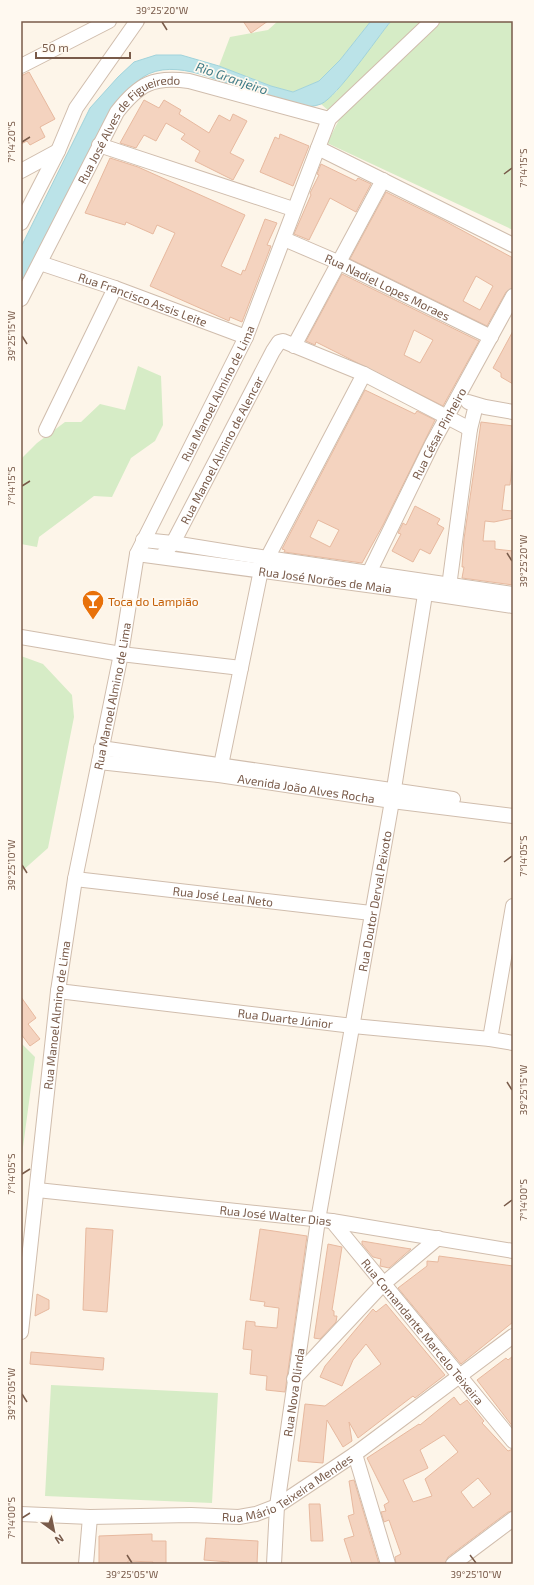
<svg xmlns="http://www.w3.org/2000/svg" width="534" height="1585" font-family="'Exo 2',sans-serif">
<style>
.green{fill:#d6ecc6}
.water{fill:#bbe3e8;stroke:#a1d3db}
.building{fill:#f4d3bf;stroke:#e7b99f;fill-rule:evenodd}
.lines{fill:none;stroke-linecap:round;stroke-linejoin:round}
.minor-casing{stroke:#d0bdad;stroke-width:16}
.minor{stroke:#fff;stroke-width:14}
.ticks{fill:none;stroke:#795b4a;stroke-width:1.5}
.labels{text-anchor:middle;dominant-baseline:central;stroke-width:3.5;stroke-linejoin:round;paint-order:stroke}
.street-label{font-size:12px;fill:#795b4a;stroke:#fff9f0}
.food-label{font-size:12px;fill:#c56008;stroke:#fff9f0;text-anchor:start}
.water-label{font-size:13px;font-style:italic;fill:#3f7b86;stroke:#fff9f0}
.neatline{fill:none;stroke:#795b4a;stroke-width:1.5}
.ticks-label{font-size:10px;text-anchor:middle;fill:#795b4a}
</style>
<rect width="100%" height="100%" fill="#fdf5e9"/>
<!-- green -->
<path class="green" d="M278,21H371L340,60L319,81L293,92L271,86L219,66L230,37L268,30Z
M391,21H513V230L327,143L339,120L321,104L336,92Z
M138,366L161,376L163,425L155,441L131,458L112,497L94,496L39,537L37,547L21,544V459L37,443L65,422H81L100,404L125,410Z
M21,656L43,664L72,695L74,717L48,848L21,872Z
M21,1043L35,1057L21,1162Z
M51,1385L218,1393L212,1503L45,1496Z"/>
<!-- water -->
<path class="water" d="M371,21H391C377,38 337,97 321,104C308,109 295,106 282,102C273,100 264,99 256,95C225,84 175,56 143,77C120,92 107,122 94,145C68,191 45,238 21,285V247L90,108L118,77L134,62L156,55H181L219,66L271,86L293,92L319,81L340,60Z"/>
<!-- building -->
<path class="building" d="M243,21H268L251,33Z
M29,72L55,119L40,127L45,137L30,145L27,141L21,144V76Z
M144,100L159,108L164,100L181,110L179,114L209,133L219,115L230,121L233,114L247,121L230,153L244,160L233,180L195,161L200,151L181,139L185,134L166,123L156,141L144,135L136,148L120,143Z
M280,134L309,146L293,186L260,172L275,137L279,139Z
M110,158L138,167L245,215L221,266L241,275L243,270L245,271L265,219L277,223L267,245L271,246L242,322L230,317L229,321L150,286L175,233L157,225L153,234L126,222L125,225L85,213Z
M321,164L356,181L358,178L371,184L356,212L330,198L309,240L294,234L311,195L310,193L319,175L317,174Z
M386,192L443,220L513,258V288L506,292L487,326L350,259ZM476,276L493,286L480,310L463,301Z
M342,274L479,341L443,406L316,342L315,345L306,341ZM414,330L433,340L420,363L404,355Z
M513,331V384L501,377V373L493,368Z
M365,390L415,414L417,411L435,420L383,525L362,563L284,552L285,550L282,549ZM318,520L339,530L330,547L310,537Z
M481,422L513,426V456L510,485H505L502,510L513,511V518L494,522L485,521L483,541H495V549L513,551V585L462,578L464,567H462L464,539Z
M415,506L440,519L437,524L444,528L430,554L420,549L413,562L392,551L401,534L398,533L403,523L406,525Z
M21,997L36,1018L28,1024L40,1039L30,1046L21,1034Z
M86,1228L113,1230L107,1312L83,1310Z
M260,1229L307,1236L285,1392L266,1390L267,1376L250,1374L252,1350L243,1349L246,1321L255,1322V1326L277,1328L279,1308L264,1306L265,1302L250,1300Z
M362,1241L392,1246L411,1249L389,1268L380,1266L381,1259L373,1257L362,1244Z
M328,1244L342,1247L332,1310L334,1311V1316H337L336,1322L320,1339L314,1338Z
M439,1256L513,1266V1322L461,1364L398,1288L427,1266V1261L438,1262Z
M37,1294L49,1300V1309L35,1316Z
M386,1304L445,1375L415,1398L413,1396L358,1438L349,1422L352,1441L343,1447L327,1420L323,1463L298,1461L305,1404L325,1406L381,1364L366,1344L353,1360L342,1386L320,1377L325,1366L373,1309L376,1312Z
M31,1352L104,1358L103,1370L30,1364Z
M513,1356V1427L477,1380L506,1358L508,1360Z
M454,1397L460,1405L467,1400L484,1421L482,1423L508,1451L513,1449V1511L508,1512L448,1557L445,1564H396L395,1557L401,1554L389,1520L384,1522L381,1512L386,1511L384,1505L389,1502L367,1458L419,1424L420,1425ZM444,1435L458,1452L425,1479L432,1496L413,1502L403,1480L428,1468L420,1450ZM478,1478L491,1494L473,1508L461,1492Z
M354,1480L379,1564H352L344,1539L354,1536L348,1516L354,1514L349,1481Z
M309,1504H320L323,1541H311Z
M152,1534V1541H166V1564H153V1562L128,1561V1564H99V1536Z
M206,1538L258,1541L257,1564H229V1562L204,1560Z"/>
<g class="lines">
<!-- minor casing -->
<g class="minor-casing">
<g id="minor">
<path d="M21,66L109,21"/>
<path d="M99,145L293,209"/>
<path d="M318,148L513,245"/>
<path d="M21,171L58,151"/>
<path d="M21,223L58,151L76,108L137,21"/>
<path id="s1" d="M284,239L340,263L491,337"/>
<path id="s2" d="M40,263L115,288L246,337"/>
<path id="s3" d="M21,299L117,112C139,84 153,76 189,81L329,119"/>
<path d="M294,346L383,180"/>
<path d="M468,402L485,407L513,412"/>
<path d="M46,430L115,288"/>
<path d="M143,540L173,543L267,558L513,594"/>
<path id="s4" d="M137,554L426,593L513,606"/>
<path id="s5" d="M162,556L173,543L273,351L279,342L283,341L364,374L470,429"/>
<path id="s6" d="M369,573L432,444L513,296"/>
<path d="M448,594L470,429L476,405"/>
<path d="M21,637L121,654L241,668"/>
<path d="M101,748L453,799"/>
<path id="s7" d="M99,762L219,775L392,801L513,816"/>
<path d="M219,775L261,570L364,374"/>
<path id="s8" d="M75,879L371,913"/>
<path id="s9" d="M58,991L353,1026L490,1039L513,1043"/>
<path d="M490,1039L513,906"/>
<path id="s10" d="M37,1190L332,1221L513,1251"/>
<path id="s11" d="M332,1221L513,1441"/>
<path id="s12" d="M21,1332L58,991L75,879L121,654L137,554L246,337L329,119L432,21"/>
<path d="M294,1379L382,1285L438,1238"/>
<path d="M355,1454L388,1564"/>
<path id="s13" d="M21,1514L90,1517L191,1515L239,1517L256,1514L277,1506L355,1454L513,1336"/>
<path d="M86,1564L90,1517"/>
<path id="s14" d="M274,1564L277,1506L318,1220L392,801L427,582"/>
<path d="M453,1564L513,1519"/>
</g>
</g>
<!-- minor -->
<use href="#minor" class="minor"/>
</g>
<!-- ticks -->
<path class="ticks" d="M162,22L167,30M22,142L30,137M504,174L512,168M22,336L27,344M22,486L30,481M507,553L512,561M504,862L512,856M22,865L27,873M507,1082L512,1090M22,1174L30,1169M504,1206L512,1200M22,1394L27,1402M22,1518L30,1513M127,1555L132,1563M470,1555L476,1563"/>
<!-- icons -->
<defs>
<g id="bar-pin" transform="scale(1.15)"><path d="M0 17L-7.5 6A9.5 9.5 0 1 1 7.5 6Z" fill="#e8710a" stroke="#fff9f0"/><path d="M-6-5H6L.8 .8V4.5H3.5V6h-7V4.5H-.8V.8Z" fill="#fff"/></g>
</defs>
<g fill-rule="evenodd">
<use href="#bar-pin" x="93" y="601"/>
</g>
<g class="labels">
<!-- street labels -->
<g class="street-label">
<text stroke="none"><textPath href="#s3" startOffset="208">Rua José Alves de Figueiredo</textPath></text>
<text stroke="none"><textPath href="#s1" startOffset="114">Rua Nadiel Lopes Moraes</textPath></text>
<text stroke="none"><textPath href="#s2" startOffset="109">Rua Francisco Assis Leite</textPath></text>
<text stroke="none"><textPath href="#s12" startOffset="967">Rua Manoel Almino de Lima</textPath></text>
<text stroke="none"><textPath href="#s6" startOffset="156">Rua César Pinheiro</textPath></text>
<text stroke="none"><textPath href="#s5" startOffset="122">Rua Manoel Almino de Alencar</textPath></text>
<text stroke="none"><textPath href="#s4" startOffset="190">Rua José Norões de Maia</textPath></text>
<text stroke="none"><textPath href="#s12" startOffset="643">Rua Manoel Almino de Lima</textPath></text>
<text stroke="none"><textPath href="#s7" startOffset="209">Avenida João Alves Rocha</textPath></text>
<text stroke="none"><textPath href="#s8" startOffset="149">Rua José Leal Neto</textPath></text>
<text stroke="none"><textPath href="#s14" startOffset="671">Rua Doutor Derval Peixoto</textPath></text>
<text stroke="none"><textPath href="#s12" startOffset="319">Rua Manoel Almino de Lima</textPath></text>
<text stroke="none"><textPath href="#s9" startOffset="229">Rua Duarte Júnior</textPath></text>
<text stroke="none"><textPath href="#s10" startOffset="240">Rua José Walter Dias</textPath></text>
<text stroke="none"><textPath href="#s11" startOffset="143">Rua Comandante Marcelo Teixeira</textPath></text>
<text stroke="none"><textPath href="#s14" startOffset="173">Rua Nova Olinda</textPath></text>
<text stroke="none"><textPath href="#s13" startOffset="274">Rua Mário Teixeira Mendes</textPath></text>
</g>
<!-- food labels -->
<g class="food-label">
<text x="108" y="601">Toca do Lampião</text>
</g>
<!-- water labels -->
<g class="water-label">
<text transform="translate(232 78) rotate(19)">Rio Granjeiro</text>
</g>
</g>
<!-- border -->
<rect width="534" height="1585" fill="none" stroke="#fff9f0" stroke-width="44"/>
<!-- north arrow -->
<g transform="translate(54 1531) rotate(147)" stroke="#fff9f0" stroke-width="3" paint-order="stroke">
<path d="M0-3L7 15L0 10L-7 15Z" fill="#795b4a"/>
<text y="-6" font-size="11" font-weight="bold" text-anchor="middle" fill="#795b4a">N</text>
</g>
<!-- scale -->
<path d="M36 52v6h94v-6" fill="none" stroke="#795b4a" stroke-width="2"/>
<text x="42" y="52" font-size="12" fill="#795b4a" stroke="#fff9f0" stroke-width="3" paint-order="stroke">50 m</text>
<rect x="22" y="22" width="490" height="1541" class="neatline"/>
<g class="ticks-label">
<text x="162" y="14">39°25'20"W</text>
<text transform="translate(11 142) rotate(-90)" y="4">7°14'20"S</text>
<text transform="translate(523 168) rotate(-90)" y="4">7°14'15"S</text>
<text transform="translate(11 336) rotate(-90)" y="4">39°25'15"W</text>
<text transform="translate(11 486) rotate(-90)" y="4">7°14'15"S</text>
<text transform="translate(523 561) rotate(-90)" y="4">39°25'20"W</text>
<text transform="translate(523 856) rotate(-90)" y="4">7°14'05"S</text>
<text transform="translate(11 865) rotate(-90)" y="4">39°25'10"W</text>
<text transform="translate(523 1090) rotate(-90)" y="4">39°25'15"W</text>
<text transform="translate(11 1174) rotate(-90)" y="4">7°14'05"S</text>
<text transform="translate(523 1200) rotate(-90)" y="4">7°14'00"S</text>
<text transform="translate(11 1394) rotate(-90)" y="4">39°25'05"W</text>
<text transform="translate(11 1518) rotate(-90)" y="4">7°14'00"S</text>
<text x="132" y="1578">39°25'05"W</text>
<text x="476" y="1578">39°25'10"W</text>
</g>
</svg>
